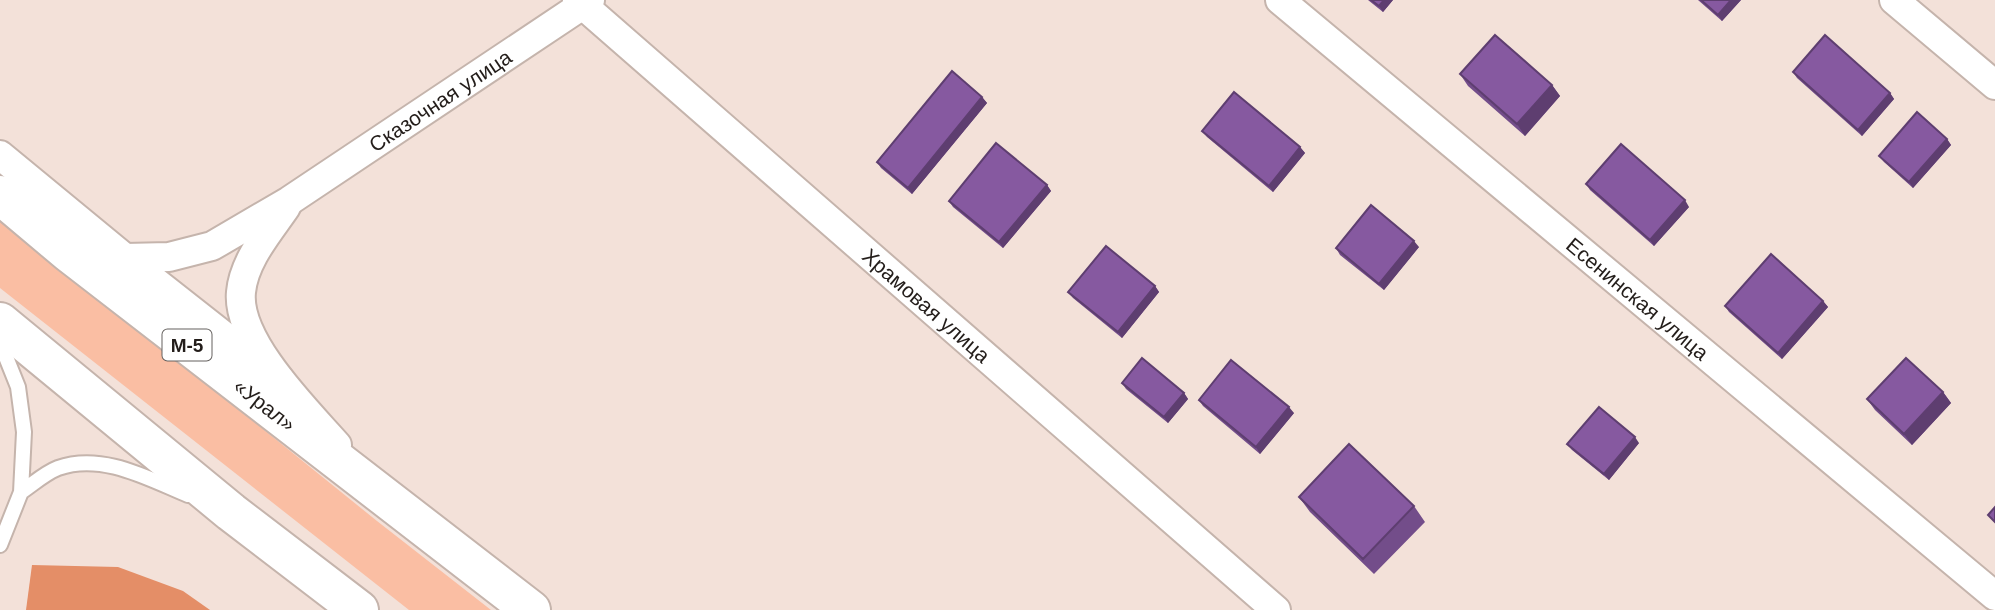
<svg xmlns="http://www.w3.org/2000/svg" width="1995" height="610" font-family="Arial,sans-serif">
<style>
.green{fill:#fabea3}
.forest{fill:#e48e67}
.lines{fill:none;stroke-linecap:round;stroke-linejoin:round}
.service-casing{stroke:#c5b4ac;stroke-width:18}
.minor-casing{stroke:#c5b4ac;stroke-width:32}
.primary-casing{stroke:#c5b4ac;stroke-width:42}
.service{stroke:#fff;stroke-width:14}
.minor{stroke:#fff;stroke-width:28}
.primary{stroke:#fff;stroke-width:38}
.wall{fill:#734d8a}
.shaded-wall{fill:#5e3e70}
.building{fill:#8659a0;stroke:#5e3e70;stroke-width:2}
.labels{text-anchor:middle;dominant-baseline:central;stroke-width:6;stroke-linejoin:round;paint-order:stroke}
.shield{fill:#fff;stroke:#65615f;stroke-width:2}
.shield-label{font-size:19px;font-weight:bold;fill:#231d1a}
.street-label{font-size:21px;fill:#231d1a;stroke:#fff}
</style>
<rect width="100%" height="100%" fill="#f3e1d9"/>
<!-- green -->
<path class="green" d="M0,217L377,521L491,610H409L0,288Z"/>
<!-- forest -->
<path class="forest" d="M32,565L118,567L183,591L210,610H26Z"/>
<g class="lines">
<!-- service casing -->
<g class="service-casing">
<path id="service" d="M0,342L18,387L24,432L21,492L0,545
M21,492C33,484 45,473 58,468C102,452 149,479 188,495"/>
</g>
<!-- minor casing -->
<g class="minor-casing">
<g id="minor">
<path id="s1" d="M577,0L1276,610"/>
<path id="s2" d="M1280,0L1995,596"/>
<path d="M1894,0L1995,85"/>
<path d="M0,155L125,258L280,380"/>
<path d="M286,207C269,232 244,260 241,292C236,341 306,410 337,445"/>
<path id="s3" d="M125,258L169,257L212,246L289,201L590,0"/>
</g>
</g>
<!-- primary casing -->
<g class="primary-casing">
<g id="primary">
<path id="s4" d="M0,195L69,253L531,610"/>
<path d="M0,322L231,512L359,610"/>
</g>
</g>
<!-- service -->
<use href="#service" class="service"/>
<!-- minor -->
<use href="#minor" class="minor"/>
<!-- primary -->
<use href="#primary" class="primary"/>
</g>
<!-- wall -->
<path class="wall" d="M1368,0H1393L1383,12Z
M1698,0H1741L1722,21Z
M1793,72L1890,93L1894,99L1862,136L1797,78Z
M1460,74L1552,85L1560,96L1525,136L1468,86Z
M982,97L987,103L912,194L881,168L877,162Z
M1202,131L1300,147L1305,153L1273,192L1207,137Z
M1947,139L1951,145L1913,188L1884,162L1879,156Z
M1586,184L1689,207L1654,246L1590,190Z
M1047,185L1051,191L1003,248L953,207L949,201Z
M1419,247L1384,290L1340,255L1336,248Z
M1155,286L1159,292L1122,338L1073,298L1068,292Z
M1823,301L1828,307L1782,359L1729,312L1725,306Z
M1122,383L1184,393L1188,399L1168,423L1126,389Z
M1943,392L1951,403L1912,445L1875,410L1867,399Z
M1199,400L1294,413L1260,454L1203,406Z
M1639,443L1609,480L1572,450L1567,444Z
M1299,497L1414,506L1425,522L1374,574L1310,512Z"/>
<!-- shaded-wall -->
<path class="shaded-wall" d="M1384,0H1393L1383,12L1379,6Z
M1731,0H1741L1722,21L1718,15Z
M1552,85L1560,96L1525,136L1517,124Z
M1890,93L1894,99L1862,136L1858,130Z
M982,97L987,103L912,194L908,188Z
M1947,139L1951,145L1913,188L1909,182Z
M1300,147L1305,153L1273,192L1269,186Z
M1047,185L1051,191L1003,248L999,242Z
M1685,200L1689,207L1654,246L1650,240Z
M1414,241L1419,247L1384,290L1379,284Z
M1155,286L1159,292L1122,338L1118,332Z
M1823,301L1828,307L1782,359L1778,353Z
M1943,392L1951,403L1912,445L1904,434Z
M1184,393L1188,399L1168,423L1164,417Z
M1289,407L1294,413L1260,454L1256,447Z
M1635,437L1639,443L1609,480L1604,474Z"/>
<!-- building -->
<path class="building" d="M1371,0H1384L1379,6Z
M1701,0H1731L1718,15Z
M1495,35L1552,85L1517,124L1460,74Z
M1825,35L1890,93L1858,130L1793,72Z
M952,71L982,97L908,188L877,162Z
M1234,92L1300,147L1269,186L1202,131Z
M1917,112L1947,139L1909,182L1879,156Z
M996,143L1047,185L999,242L949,201Z
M1621,144L1685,200L1650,240L1586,184Z
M1371,205L1414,241L1379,284L1336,248Z
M1106,246L1155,286L1118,332L1068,292Z
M1771,254L1823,301L1778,353L1725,306Z
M1142,358L1184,393L1164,417L1122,383Z
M1906,358L1943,392L1904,434L1867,399Z
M1231,360L1289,407L1256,447L1199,400Z
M1599,407L1635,437L1604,474L1567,444Z
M1349,444L1414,506L1363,559L1299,497Z
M1995,507V522L1988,515Z"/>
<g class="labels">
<!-- shield labels -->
<rect class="shield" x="162.5" y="329.5" width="49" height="31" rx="5"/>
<g class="shield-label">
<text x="187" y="345">М-5</text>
</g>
<!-- street labels -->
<g class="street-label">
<text stroke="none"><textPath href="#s3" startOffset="359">Сказочная улица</textPath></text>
<text stroke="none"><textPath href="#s2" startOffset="466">Есенинская улица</textPath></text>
<text stroke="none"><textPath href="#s1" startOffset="464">Храмовая улица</textPath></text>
<text stroke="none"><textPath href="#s4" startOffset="338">«Урал»</textPath></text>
</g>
</g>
</svg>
